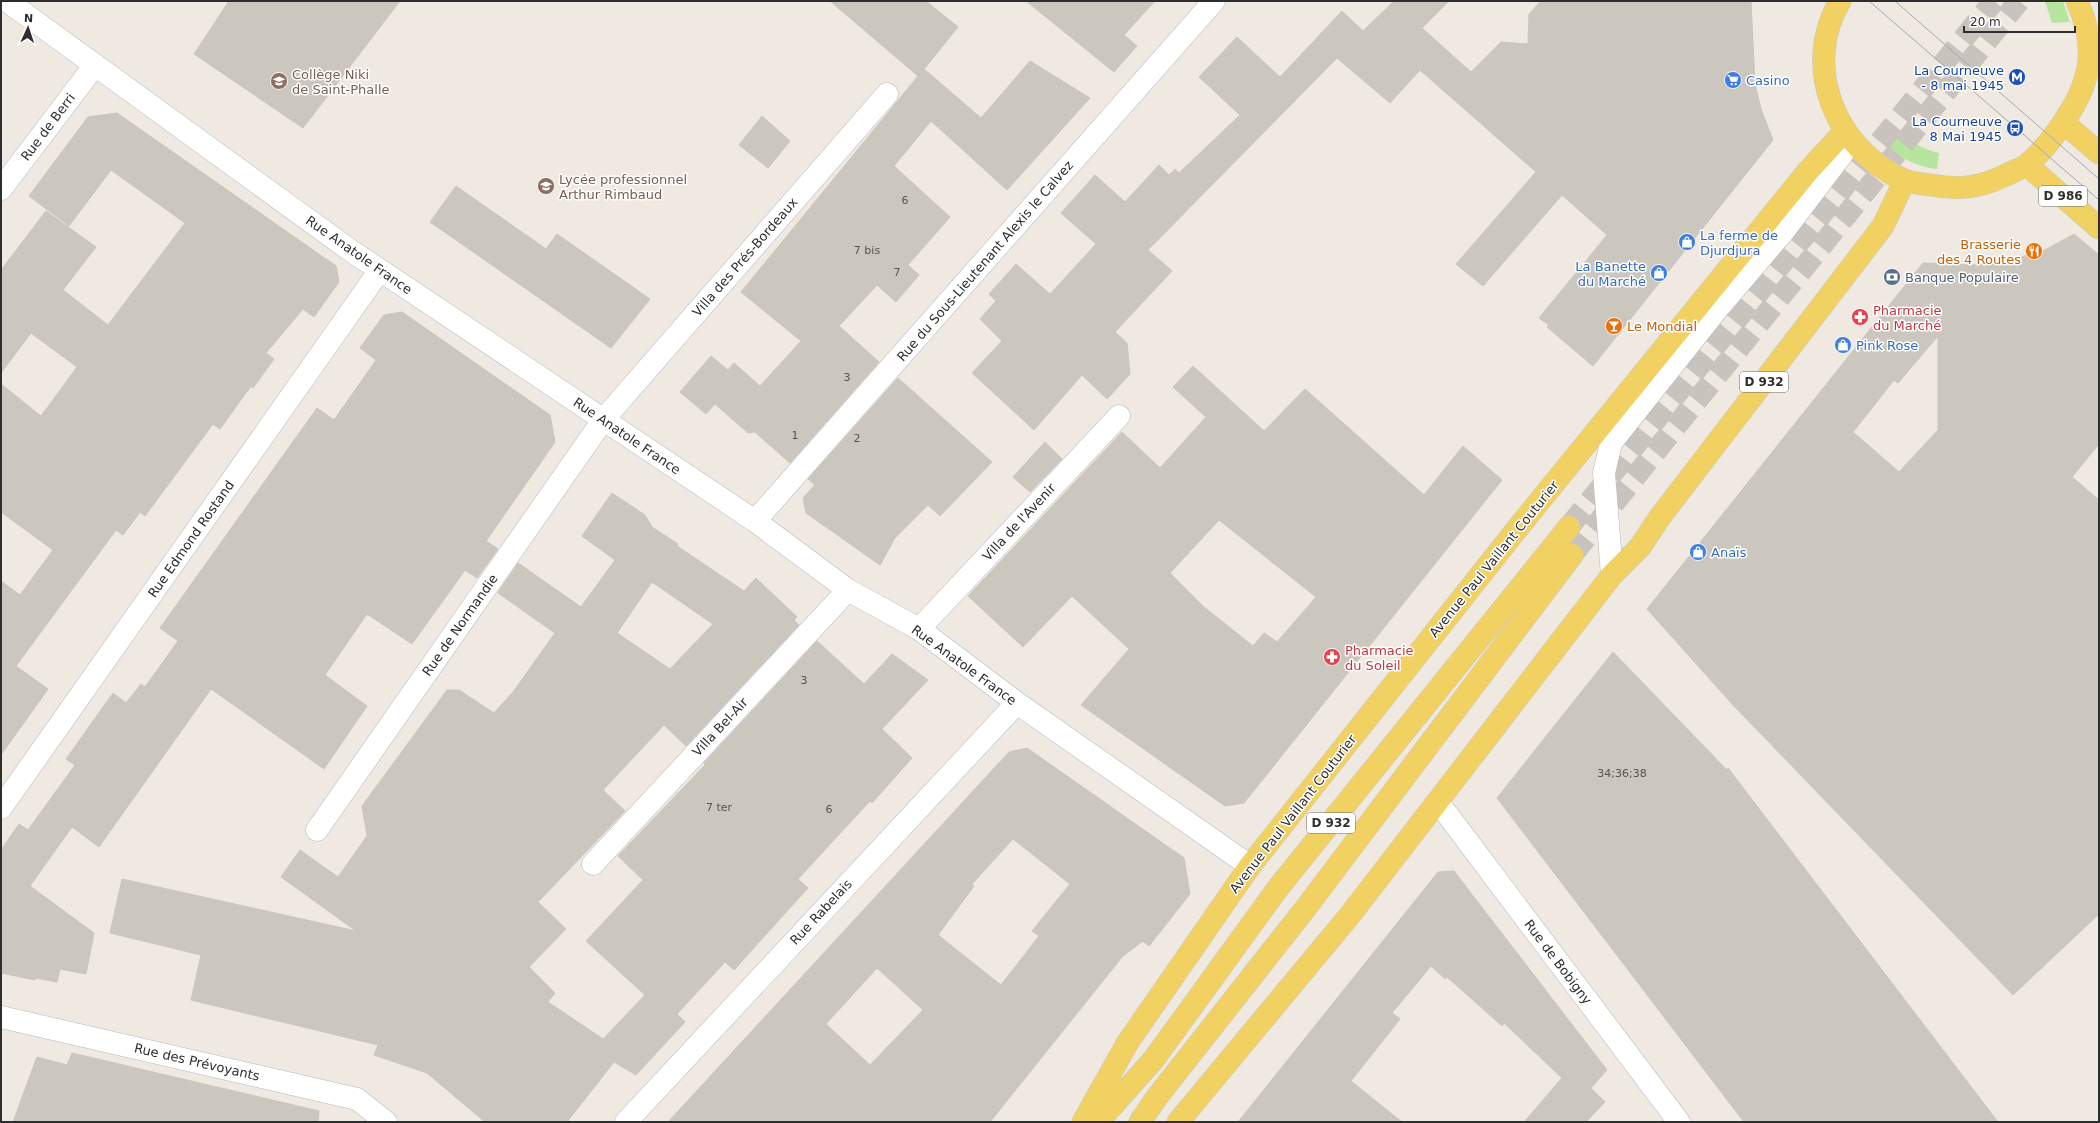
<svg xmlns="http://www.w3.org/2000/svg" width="2100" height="1123" font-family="'DejaVu Sans',sans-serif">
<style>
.green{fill:#b6e59e}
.building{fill:#cbc7bf;stroke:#cbc5ba;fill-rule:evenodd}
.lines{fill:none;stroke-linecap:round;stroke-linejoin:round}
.major-tunnel{stroke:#c8c4bd;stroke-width:22;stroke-dasharray:22 11;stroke-linecap:butt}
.minor-casing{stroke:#b4b7c1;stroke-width:23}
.major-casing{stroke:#c9c9c9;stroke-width:23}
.minor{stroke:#fff;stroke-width:22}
.major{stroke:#f2d163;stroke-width:22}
.tram{stroke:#a3a6b8;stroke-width:1}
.labels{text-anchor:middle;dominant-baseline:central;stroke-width:3;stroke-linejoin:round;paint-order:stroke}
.number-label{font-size:11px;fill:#555452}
.shield{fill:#fff;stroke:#6d6d6d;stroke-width:1}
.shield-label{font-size:12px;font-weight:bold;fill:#2e2e2e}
.transit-label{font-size:13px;fill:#164399;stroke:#fff;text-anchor:end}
.education-label{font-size:13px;fill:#785e54;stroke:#fff;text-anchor:start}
.shop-label{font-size:13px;fill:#366cbe;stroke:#fff;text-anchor:start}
.street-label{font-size:13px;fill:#2e2e2e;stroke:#fff}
.food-label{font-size:13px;fill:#c56008;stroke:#fff;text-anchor:end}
.service-label{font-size:13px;fill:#4e5e75;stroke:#fff;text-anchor:start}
.health-label{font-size:13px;fill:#be3a42;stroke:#fff;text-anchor:start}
</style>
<rect width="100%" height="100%" fill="#efe9e1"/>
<!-- green -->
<path class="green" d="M2045,1H2063L2070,22L2052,23Z
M1895,129C1909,140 1921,149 1939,153L1937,169C1916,167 1899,157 1884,142Z"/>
<!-- building -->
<path class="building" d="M229,1H400L303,128L194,54Z
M830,1H926L958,27L924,69L981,118L1030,61L1090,98L1007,190L931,121L894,166L950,217L908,265L919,275L896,302L877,285L839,326L879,362L790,463L755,432L748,433L715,404L706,414L680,392L711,356L728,370L734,363L760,386L801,341L741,292L918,76Z
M1026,1H1155L1124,35L1137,46L1114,72Z
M1394,1H1449L1422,28L1471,72L1501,42L1528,44L1529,14L1541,1H1751L1755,84L1761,109L1773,140L1593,366L1547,327L1549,325L1539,318L1607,235L1562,195L1483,286L1456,264L1536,172L1420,70L1390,103L1337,58L1148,250L1172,271L1115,332L1127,343L1130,374L1107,399L1082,375L1034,430L972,373L1002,341L980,319L996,301L989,294L1016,264L1050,294L1096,244L1061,213L1095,175L1125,202L1159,165L1169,175L1175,169L1179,173L1240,115L1199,77L1237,37L1280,77L1342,11L1363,31Z
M117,113L336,266L339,282L314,317L303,309L266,353L274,359L253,388L251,386L220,429L213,424L145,516L140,512L123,535L116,530L16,666L48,689L1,755V581L20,595L53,550L1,512V384L41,416L77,367L31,333L1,373V270L46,211L96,247L63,290L108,325L185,223L111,170L69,226L29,196L88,117Z
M762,116L790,141L768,168L739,145Z
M456,186L546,249L557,234L650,299L611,348L430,222Z
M2074,234L2099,255V444L2072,477L2099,500V914L2013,995L1733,705L1647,609L1923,263L1974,265L2007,261L2045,250ZM1938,336V430L1899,472L1853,432L1894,380L1898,383Z
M402,312L550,415L555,442L486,541L498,549L477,578L465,570L412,644L367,614L325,675L367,706L324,769L211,689L99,847L72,827L30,886L94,933L86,974L60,969L57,982L35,978V980L1,973V850L19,824L28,830L75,765L66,759L113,693L126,703L141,684L145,687L178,641L160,628L317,408L334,420L376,360L360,348L384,315Z
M1193,366L1264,431L1305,389L1424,495L1463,446L1502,480L1244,803L1225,806L1081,705L1129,649L1072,596L1023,647L968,596L1122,432L1160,468L1206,417L1173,387ZM1219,520L1316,597L1277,642L1264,633L1253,646L1204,607L1170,573Z
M898,378L992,462L940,516L928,505L895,538L880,565L806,513L803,498L815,485L808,479Z
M1045,442L1062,459L1030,492L1013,477Z
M612,493L645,515L652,527L678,544L677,546L744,591L756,578L797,617L794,620L799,625L686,746L664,725L603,790L625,811L538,902L566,929L529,967L555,993L548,1002L603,1039L645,995L586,941L643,880L618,856L705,765L704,763L817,641L864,684L892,654L928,680L882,729L912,758L872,803L870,801L798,879L808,888L788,910L734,970L725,962L677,1014L685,1022L636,1075L614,1062L567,1122H485L427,1073L374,1055L378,1045L191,1000L201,955L110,933L122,879L356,931L281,877L300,850L338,877L367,836L362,806L447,690H459L494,713L513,692L555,633L498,593L518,563L581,607L615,560L582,536ZM652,582L713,624L670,669L617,633Z
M1613,652L1727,770L1728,768L1998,1122H1744L1497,798Z
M1027,748L1184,858L1190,894L1149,946L1143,941L1123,956L990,1122H668L1009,752ZM1013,839L1070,884L1032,931L1039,936L1001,985L938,935L974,886L972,884ZM877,968L923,1010L870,1065L826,1024Z
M1454,871L1607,1070L1591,1088L1605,1102L1586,1122H1524L1562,1078L1504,1023L1502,1026L1447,977L1445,979L1431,966L1392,1013L1400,1019L1351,1081L1402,1122H1238L1438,872Z
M72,1053L319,1111L318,1122H13L37,1057L67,1065Z"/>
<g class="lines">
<!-- major-tunnel -->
<path class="major-tunnel" d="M1569,527L1994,1
M1572,555L2019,1"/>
<!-- minor casing -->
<g class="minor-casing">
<path id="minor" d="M7,1L347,248L755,521L848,590L919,629L1017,703L1250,866
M1,189L95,65
M755,521L1214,1
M1612,575L1604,473L1611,443L1719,307L1783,232L1852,141
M919,629L1119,416
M1438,802L1679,1122
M1,808L380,270
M317,830L603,420L887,94
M593,864L848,590
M1,1017L357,1099L386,1122
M626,1122L1017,703"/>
</g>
<!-- major casing -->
<g class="major-casing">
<path id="major" d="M1840,1C1801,67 1836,150 1904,180C1912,183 1922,184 1931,185C1957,190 1979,188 2004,176C2011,172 2021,169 2028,164C2044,150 2057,133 2068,115C2093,77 2096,43 2077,1
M2064,123L2099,153
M2027,165L2099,228
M1083,1122L1128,1042L1250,866L1521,524L1808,171L1845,131
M1098,1122L1154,1059L1278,888L1569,527
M1140,1122L1157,1097L1305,909L1572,555
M1178,1122L1350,915L1612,575L1640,547L1660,517L1883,226L1905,180"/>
</g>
<!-- minor -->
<use href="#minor" class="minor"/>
<!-- major -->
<use href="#major" class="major"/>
<!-- tram -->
<path class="tram" d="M1869,1L2099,200
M1895,1L2099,179"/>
</g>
<!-- icons -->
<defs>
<g id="metro-disc" transform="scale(0.9)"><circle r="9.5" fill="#1a4fb4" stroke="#fff"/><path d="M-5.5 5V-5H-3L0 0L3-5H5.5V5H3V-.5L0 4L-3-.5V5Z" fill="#fff"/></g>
<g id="supermarket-disc" transform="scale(0.9)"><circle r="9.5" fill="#3f7fe0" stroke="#fff"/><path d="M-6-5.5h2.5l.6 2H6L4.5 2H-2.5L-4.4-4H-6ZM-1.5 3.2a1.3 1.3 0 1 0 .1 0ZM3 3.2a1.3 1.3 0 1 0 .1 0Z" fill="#fff"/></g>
<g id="school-disc" transform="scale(0.9)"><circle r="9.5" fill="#8d6e63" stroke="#fff"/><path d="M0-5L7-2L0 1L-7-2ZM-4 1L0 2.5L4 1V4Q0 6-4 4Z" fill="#fff"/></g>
<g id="bus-disc" transform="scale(0.9)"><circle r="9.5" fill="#1a4fb4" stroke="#fff"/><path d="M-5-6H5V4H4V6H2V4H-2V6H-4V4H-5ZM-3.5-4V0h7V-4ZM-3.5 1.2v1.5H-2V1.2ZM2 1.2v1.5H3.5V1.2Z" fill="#fff"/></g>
<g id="shop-disc" transform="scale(0.9)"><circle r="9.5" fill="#3f7fe0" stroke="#fff"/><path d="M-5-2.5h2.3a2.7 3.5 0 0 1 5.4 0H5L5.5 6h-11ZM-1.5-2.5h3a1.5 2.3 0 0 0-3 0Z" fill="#fff"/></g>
<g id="restaurant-disc" transform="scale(0.9)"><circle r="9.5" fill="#e8710a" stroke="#fff"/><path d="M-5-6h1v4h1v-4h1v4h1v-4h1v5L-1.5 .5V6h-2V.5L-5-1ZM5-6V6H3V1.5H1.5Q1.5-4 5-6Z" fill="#fff"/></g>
<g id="bank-disc" transform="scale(0.9)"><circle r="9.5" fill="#5c6f8a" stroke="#fff"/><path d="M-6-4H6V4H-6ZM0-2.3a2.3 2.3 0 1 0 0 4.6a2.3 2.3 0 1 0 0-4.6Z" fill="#fff"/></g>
<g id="pharmacy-disc" transform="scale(0.9)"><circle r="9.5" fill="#e0444e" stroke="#fff"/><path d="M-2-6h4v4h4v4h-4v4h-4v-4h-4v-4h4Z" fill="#fff"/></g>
<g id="bar-disc" transform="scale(0.9)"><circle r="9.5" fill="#e8710a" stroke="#fff"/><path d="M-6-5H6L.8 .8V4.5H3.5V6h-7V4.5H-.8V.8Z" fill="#fff"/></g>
</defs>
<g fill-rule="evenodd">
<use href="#metro-disc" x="2017" y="77"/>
<use href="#supermarket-disc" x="1733" y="80"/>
<use href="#school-disc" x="279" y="81"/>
<use href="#bus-disc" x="2015" y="128"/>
<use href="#school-disc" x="546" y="186"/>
<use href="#shop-disc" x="1687" y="242"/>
<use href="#restaurant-disc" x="2034" y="251"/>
<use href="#shop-disc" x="1659" y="273"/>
<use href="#bank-disc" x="1892" y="277"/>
<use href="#pharmacy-disc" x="1860" y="317"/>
<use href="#bar-disc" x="1614" y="326"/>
<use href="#shop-disc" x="1843" y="345"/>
<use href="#shop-disc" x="1698" y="552"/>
<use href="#pharmacy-disc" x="1332" y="657"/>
</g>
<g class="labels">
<!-- number labels -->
<g class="number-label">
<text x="905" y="200">6</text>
<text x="867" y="250">7 bis</text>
<text x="897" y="272">7</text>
<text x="847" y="377">3</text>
<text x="795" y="435">1</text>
<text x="857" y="438">2</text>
<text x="804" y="680">3</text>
<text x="1622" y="773">34;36;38</text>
<text x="719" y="807">7 ter</text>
<text x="829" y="809">6</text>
</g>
<!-- shield labels -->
<g class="shield">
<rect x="2039" y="186" width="48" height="20" rx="3"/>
<rect x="1740" y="372" width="48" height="20" rx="3"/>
<rect x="1307" y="813" width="48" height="20" rx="3"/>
</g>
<g class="shield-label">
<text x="2063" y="196">D 986</text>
<text x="1764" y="382">D 932</text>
<text x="1331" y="823">D 932</text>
</g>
<!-- transit labels -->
<g class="transit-label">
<text x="2004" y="70">La Courneuve<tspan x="2004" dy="15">- 8 mai 1945</tspan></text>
<text x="2002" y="121">La Courneuve<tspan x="2002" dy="15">8 Mai 1945</tspan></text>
</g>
<!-- education labels -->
<g class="education-label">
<text x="292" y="74">Collège Niki<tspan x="292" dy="15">de Saint-Phalle</tspan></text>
<text x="559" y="179">Lycée professionnel<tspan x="559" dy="15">Arthur Rimbaud</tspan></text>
</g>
<!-- shop labels -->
<g class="shop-label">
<text x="1746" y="80">Casino</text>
<text x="1700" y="235">La ferme de<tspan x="1700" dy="15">Djurdjura</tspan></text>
<text x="1646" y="266" text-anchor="end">La Banette<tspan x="1646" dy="15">du Marché</tspan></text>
<text x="1856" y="345">Pink Rose</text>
<text x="1711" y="552">Anaïs</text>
</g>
<!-- street labels -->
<g class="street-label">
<text transform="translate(48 127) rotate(-53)">Rue de Berri</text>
<text transform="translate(359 255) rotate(35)">Rue Anatole France</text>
<text transform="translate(745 257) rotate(-49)">Villa des Prés-Bordeaux</text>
<text transform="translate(985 261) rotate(-49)">Rue du Sous-Lieutenant Alexis le Calvez</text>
<text transform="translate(627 436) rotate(34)">Rue Anatole France</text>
<text transform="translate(1019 522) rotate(-47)">Villa de l'Avenir</text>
<text transform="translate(191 539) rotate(-55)">Rue Edmond Rostand</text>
<text transform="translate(1494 559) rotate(-51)">Avenue Paul Vaillant Couturier</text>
<text transform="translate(460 625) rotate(-55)">Rue de Normandie</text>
<text transform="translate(964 665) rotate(36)">Rue Anatole France</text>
<text transform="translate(720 727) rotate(-47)">Villa Bel-Air</text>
<text transform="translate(1293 814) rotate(-52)">Avenue Paul Vaillant Couturier</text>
<text transform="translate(821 912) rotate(-47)">Rue Rabelais</text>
<text transform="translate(1558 962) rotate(53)">Rue de Bobigny</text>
<text transform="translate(197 1062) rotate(13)">Rue des Prévoyants</text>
</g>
<!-- food labels -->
<g class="food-label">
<text x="2021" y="244">Brasserie<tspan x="2021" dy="15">des 4 Routes</tspan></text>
<text x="1627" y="326" text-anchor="start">Le Mondial</text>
</g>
<!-- service labels -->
<g class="service-label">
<text x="1905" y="277">Banque Populaire</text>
</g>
<!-- health labels -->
<g class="health-label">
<text x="1873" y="310">Pharmacie<tspan x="1873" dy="15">du Marché</tspan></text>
<text x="1345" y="650">Pharmacie<tspan x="1345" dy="15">du Soleil</tspan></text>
</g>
</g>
<!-- border -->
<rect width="2100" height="1123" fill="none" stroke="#2e2e2e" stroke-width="4"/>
<!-- north arrow -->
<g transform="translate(28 28) rotate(3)" stroke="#ffffff" stroke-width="3" paint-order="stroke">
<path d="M0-3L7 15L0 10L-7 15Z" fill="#2e2e2e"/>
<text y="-6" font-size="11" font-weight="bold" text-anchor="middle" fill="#2e2e2e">N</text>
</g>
<!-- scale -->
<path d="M1964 26v6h111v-6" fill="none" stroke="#2e2e2e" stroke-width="2"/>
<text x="1970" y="26" font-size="12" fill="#2e2e2e" stroke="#ffffff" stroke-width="3" paint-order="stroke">20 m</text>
</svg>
